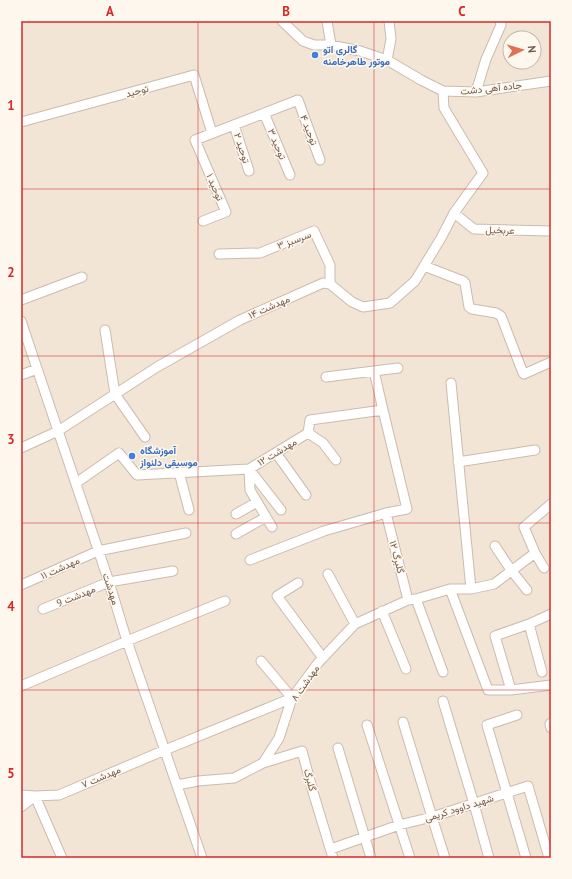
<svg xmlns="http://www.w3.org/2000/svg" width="572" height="879" font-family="'PT Sans',Vazirmatn,sans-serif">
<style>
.residential{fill:#f2e5d6;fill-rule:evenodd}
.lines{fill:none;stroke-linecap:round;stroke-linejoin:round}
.minor-casing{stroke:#ccbbad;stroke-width:11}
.minor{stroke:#fff;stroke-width:9}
.grid{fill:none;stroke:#d62828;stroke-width:1;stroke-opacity:0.55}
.shop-dot{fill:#3f7fe0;stroke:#fef7ed;stroke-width:1.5}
.labels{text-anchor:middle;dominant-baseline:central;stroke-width:3;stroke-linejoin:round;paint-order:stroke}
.shop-label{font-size:10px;font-weight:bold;fill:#366cbe;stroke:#fef7ed;text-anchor:start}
.street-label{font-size:10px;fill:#735b4d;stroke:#fef7ed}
.neatline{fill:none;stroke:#d62828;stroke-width:1.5}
.grid-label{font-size:13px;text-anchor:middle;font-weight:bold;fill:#d62828}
</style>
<rect width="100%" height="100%" fill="#fbf3e7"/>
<!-- residential -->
<path class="residential" d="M21,21H551V858H21ZM510,38H534V62H510Z"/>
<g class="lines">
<!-- minor casing -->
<g class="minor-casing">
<path id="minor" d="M282,21L303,41L314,45H331L360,51L387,60L421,80L443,91L476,92L551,81
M327,21L331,45
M387,60L391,39L389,21
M476,92L486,59L501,25L500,21
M264,113L290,175
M21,122L194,75L212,133
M234,125L249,171
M454,213L474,229L551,231
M203,221L226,212L195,140L298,100L320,160
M219,254L260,253L314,231L330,265V284
M424,266L463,281L465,283L469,307L472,309L496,313L501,316L523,373L524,374L551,362
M21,300L82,277
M21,321L109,582L127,641L202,858
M105,330L115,394L145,437
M374,371L383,410
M21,375L37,369
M326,377L398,368
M451,383L471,589
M308,433L323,443L336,460
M21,448L58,431L157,367L240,320L323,283L330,284L352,302L363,307L390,303L415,281L441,238L454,213L472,188L483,173L444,108L443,91
M276,453L306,495
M458,462L535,450
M249,469L250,490L272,527
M249,469L281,510
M179,472L189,510
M76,483L119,453L137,475L249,469L308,433L310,420L383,410L407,509L386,513L324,531L250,560
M386,513L408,600
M236,514L257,502
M236,534L266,517
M495,546L511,570L527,590
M544,568L535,553L524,527L551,504
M328,574L355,624
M298,583L277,596L323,658
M21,585L98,551L186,533
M450,589L488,690H511L551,685
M416,599L443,672
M43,609L109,582L173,571
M382,611L406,669
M542,672L529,624L551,614
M21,686L127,641L225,601
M511,690L495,636L529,624
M443,701L474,804L489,858
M517,715L487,725L526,858
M403,722L432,817L445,858
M551,723L550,724L551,728
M367,725L410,858
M338,748L371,858
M263,763L302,751L313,792L333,858
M177,785L198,781L234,778L263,763L279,738L292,698L318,663L355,624L408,600L416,599L450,589H471L494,584L535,553
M21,795L35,796L59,795L165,750L292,698L261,661
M35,796L62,858
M21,807L35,796
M331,849L399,825L432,817L528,786L549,858"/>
</g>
<!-- minor -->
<use href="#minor" class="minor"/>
</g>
<!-- grid -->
<path class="grid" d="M198,21V858M374,21V858M21,189H551M21,356H551M21,523H551M21,690H551"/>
<!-- markers -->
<g class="shop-dot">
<circle cx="315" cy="55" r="4"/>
<circle cx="132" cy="456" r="4"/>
</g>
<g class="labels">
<!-- shop labels -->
<g class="shop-label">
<text x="323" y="49">گالری اتو<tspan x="323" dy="12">موتور طاهرخامنه</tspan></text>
<text x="140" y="450">آموزشگاه<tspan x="140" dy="12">موسیقی دلنواز</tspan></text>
</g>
<!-- street labels -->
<g class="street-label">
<text transform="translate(491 88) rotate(-6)">جاده آهی دشت</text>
<text transform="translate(137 91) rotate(-15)">توحید</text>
<text transform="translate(309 130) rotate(69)">توحید ۴</text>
<text transform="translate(277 144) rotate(67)">توحید ۳</text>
<text transform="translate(242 148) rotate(72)">توحید ۲</text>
<text transform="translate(215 187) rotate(67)">توحید ۱</text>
<text transform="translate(500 230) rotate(2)">عربخیل</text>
<text transform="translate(294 240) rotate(-21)">سرسبز ۳</text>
<text transform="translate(269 307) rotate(-24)">مهدشت ۱۴</text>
<text transform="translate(277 452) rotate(-31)">مهدشت ۱۲</text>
<text transform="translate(397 557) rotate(75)">گلبرگ ١٢</text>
<text transform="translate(60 568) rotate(-24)">مهدشت ۱۱</text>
<text transform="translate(111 589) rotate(72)">مهدشت</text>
<text transform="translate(76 596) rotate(-22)">مهدشت 9</text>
<text transform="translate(305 683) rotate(-55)">مهدشت ۸</text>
<text transform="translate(101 777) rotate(-23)">مهدشت ۷</text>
<text transform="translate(310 780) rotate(75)">گلبرگ</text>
<text transform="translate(459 808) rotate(-17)">شهید داوود کریمی</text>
</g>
</g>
<!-- border -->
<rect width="572" height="879" fill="none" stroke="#fef7ed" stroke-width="44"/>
<!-- north arrow -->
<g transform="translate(522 50) rotate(85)"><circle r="19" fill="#fef7ed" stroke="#c6b9ad"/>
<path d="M0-3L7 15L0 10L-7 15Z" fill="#dd7354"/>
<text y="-6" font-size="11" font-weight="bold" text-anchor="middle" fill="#735b4d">N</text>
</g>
<rect x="22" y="22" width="528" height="835" class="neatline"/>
<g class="grid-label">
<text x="110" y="16">A</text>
<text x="286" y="16">B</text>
<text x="462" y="16">C</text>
<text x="11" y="110">1</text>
<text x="11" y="277">2</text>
<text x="11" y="444">3</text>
<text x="11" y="611">4</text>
<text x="11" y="778">5</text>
</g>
</svg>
